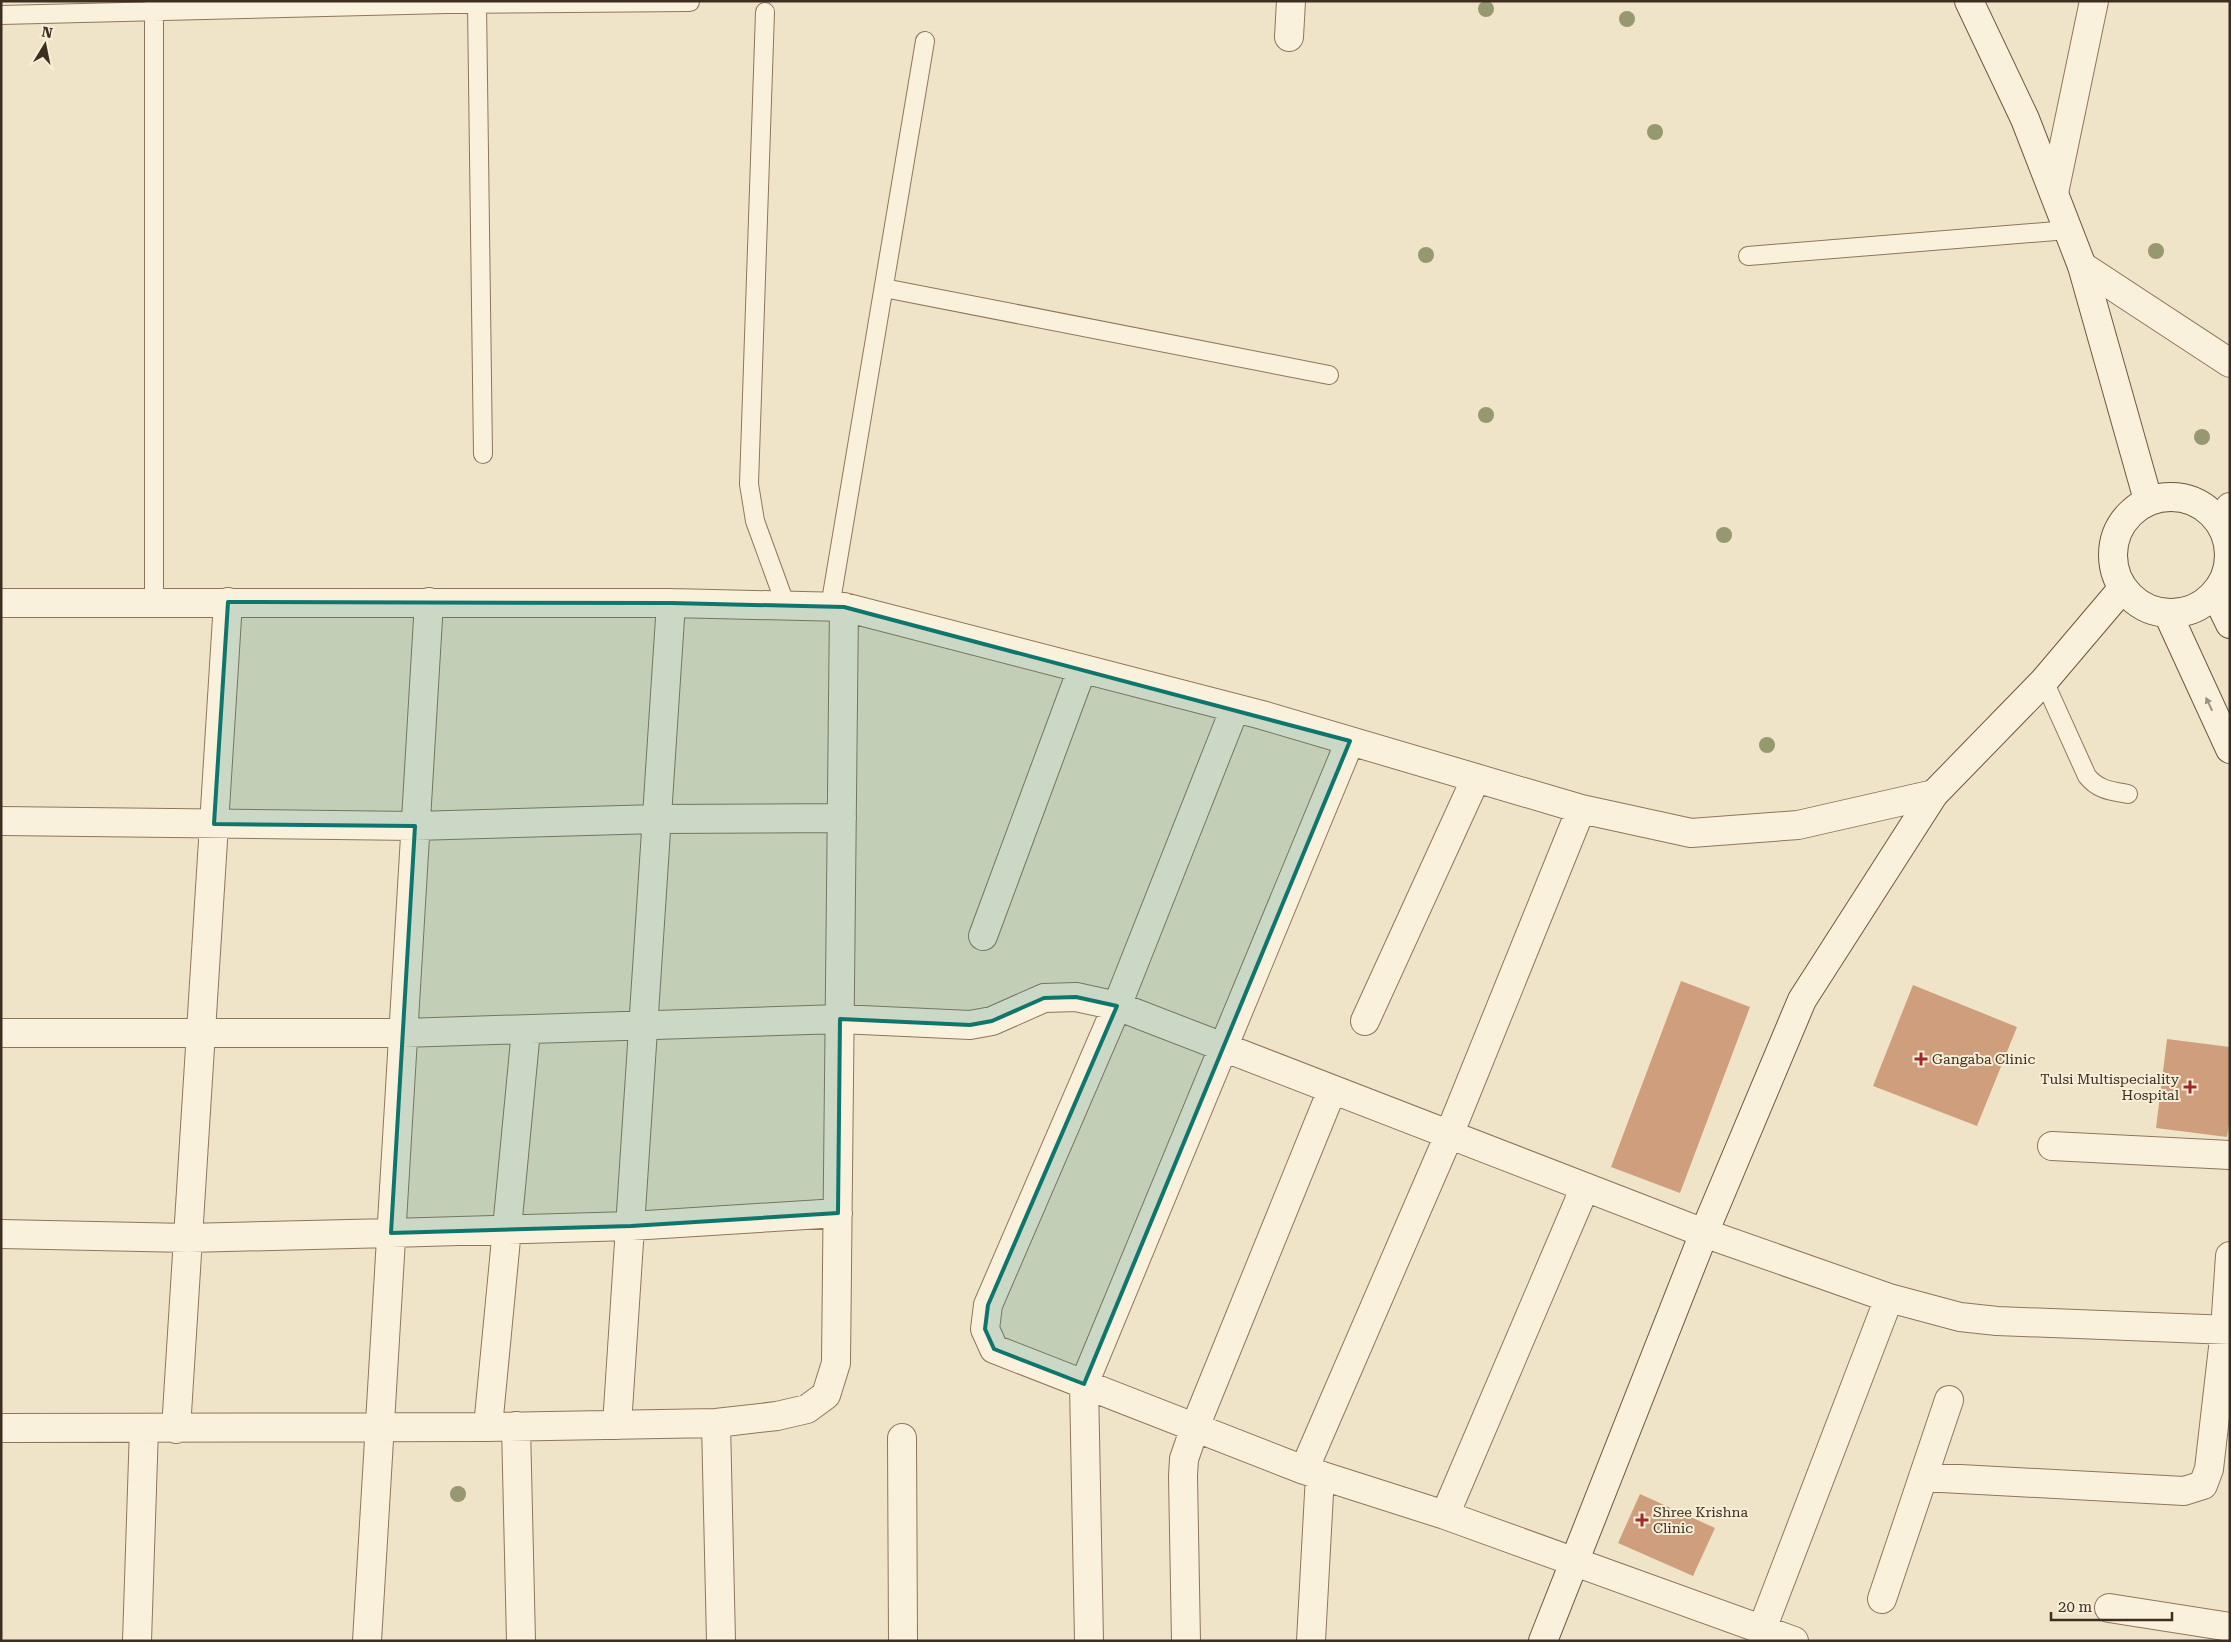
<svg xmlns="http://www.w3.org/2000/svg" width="2231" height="1642" font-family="'Roboto Serif',serif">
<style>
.building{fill:#cf9f7d}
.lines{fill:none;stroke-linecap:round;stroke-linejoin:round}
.lane-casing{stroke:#8d765c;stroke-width:20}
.street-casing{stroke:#8d765c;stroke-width:30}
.secondary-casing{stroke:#6f573f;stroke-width:30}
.lane{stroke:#faf1dc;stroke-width:18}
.street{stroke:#faf1dc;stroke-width:28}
.secondary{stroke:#faf1dc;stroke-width:28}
.tree{fill:#96986f}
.oneway{fill:#9c907e}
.marked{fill:#0f766e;fill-opacity:0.2;stroke:#0f766e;stroke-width:4;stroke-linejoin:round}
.poi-dot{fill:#9e2a2b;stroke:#f7eed8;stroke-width:2}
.labels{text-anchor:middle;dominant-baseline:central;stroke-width:4;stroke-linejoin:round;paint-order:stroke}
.poi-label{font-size:14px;fill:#3d2e20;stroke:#f7eed8;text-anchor:start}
</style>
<rect width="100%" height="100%" fill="#f0e4c8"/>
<!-- building -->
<path class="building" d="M1681,981L1750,1007L1680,1193L1611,1167Z
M1913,985L2017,1027L1977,1126L1873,1086Z
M2167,1039L2230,1047V1119L2227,1137L2156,1128Z
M1640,1494L1715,1528L1693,1576L1618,1543Z"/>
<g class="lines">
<!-- lane casing -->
<g class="lane-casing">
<path id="lane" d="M477,4L483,454
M765,12L749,484L755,521L786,606
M1,15L447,4L690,2
M1748,256L2068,230
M884,288L1329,375
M154,602V1
M830,607L925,41
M2044,681L2087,776C2098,790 2111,791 2128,794"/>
</g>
<!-- street casing -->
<g class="street-casing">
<path id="street" d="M1289,37L1291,1
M2054,193L2094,1
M2082,266L2230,363
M2219,520L2230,507
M1,603H671L844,607L1262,715L1581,809L1691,833L1798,825L1934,794
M1235,708L1117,1006L988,1305L985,1329L994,1349L1304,1470L1445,1515L1794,1641
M1,821L415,826L657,819L842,818
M983,936L1082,669
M1365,1021L1476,778
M1,1033H403L840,1019L970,1025L992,1021L1044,998L1076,997L1117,1006L1704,1233L1889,1298L1960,1317L1997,1321L2230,1330
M2052,1146L2230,1155
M1,1234L188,1238L391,1233L631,1226L838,1213
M716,1423L721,1641
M617,1425L671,603
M516,1426L521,1641
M488,1427L526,1030
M1,1428L488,1427L716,1423L777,1416L807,1409L826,1395L836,1363L844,607
M176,1429L228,602
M902,1438L903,1641
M1304,1470L1449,1135L1581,809
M1923,1477L2184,1491L2203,1485L2209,1469L2225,1330L2230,1256
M1445,1515L1585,1187
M1882,1599L1949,1400
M2109,1608L2230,1627
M1762,1629L1889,1298
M137,1641L144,1428
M367,1641L429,602
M1089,1641L1084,1384L1350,741
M1186,1641L1183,1476L1184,1459L1195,1427L1332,1090
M1311,1641L1320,1475"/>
</g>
<!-- secondary casing -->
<g class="secondary-casing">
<path id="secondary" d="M1969,1L2025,119L2082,266L2148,500
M2113 555a58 58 0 1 1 116 0a58 58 0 1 1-116 0Z
M2215,593L2230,624
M2168,614L2230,749
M1543,1641L1704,1233L1802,1000L1934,794L2044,681L2122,589"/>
</g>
<!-- lane -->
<use href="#lane" class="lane"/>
<!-- street -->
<use href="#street" class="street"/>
<!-- secondary -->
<use href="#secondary" class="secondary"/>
</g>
<!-- trees -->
<g class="tree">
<circle cx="1486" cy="9" r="8"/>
<circle cx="1627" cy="19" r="8"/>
<circle cx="1655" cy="132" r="8"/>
<circle cx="2156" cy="251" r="8"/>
<circle cx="1426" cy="255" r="8"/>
<circle cx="1486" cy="415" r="8"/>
<circle cx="2202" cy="437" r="8"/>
<circle cx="1724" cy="535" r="8"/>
<circle cx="1767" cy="745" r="8"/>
<circle cx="458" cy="1494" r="8"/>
</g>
<!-- one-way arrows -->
<defs><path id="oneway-solid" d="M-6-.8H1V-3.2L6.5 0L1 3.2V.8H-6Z" transform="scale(1.25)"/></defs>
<use class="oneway" href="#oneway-solid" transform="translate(2209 704) rotate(-115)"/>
<!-- marked area -->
<path class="marked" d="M228,602L671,603L844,607L1350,741L1084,1384L994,1349L985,1329L988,1305L1117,1006L1076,997L1044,998L992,1021L970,1025L840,1019L838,1213L631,1226L391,1233L415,826L214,824Z"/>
<!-- markers -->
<g class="poi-dot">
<path d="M1918.5 1051.5h5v5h5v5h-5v5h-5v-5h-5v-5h5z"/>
<path d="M2187.5 1079.5h5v5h5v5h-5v5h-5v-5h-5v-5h5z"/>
<path d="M1639.5 1512.5h5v5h5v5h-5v5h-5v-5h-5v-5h5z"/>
</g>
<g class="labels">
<!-- poi labels -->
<g class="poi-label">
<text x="1932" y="1059">Gangaba Clinic</text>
<text x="2179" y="1079" text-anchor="end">Tulsi Multispeciality<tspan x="2179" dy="16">Hospital</tspan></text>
<text x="1653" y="1512">Shree Krishna<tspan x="1653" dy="16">Clinic</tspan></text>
</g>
</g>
<!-- border -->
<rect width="2231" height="1642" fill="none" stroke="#3d2e20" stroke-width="5"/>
<!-- north arrow -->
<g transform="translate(45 45) rotate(10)" stroke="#f7eed8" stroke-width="4" paint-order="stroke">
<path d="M0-4L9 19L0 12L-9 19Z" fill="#3d2e20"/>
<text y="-8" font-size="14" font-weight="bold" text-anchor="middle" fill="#3d2e20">N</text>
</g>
<!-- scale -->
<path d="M2051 1612v8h121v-8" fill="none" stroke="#3d2e20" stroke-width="2.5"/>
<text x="2058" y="1612" font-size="15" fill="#3d2e20" stroke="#f7eed8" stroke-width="4" paint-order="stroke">20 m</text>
</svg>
